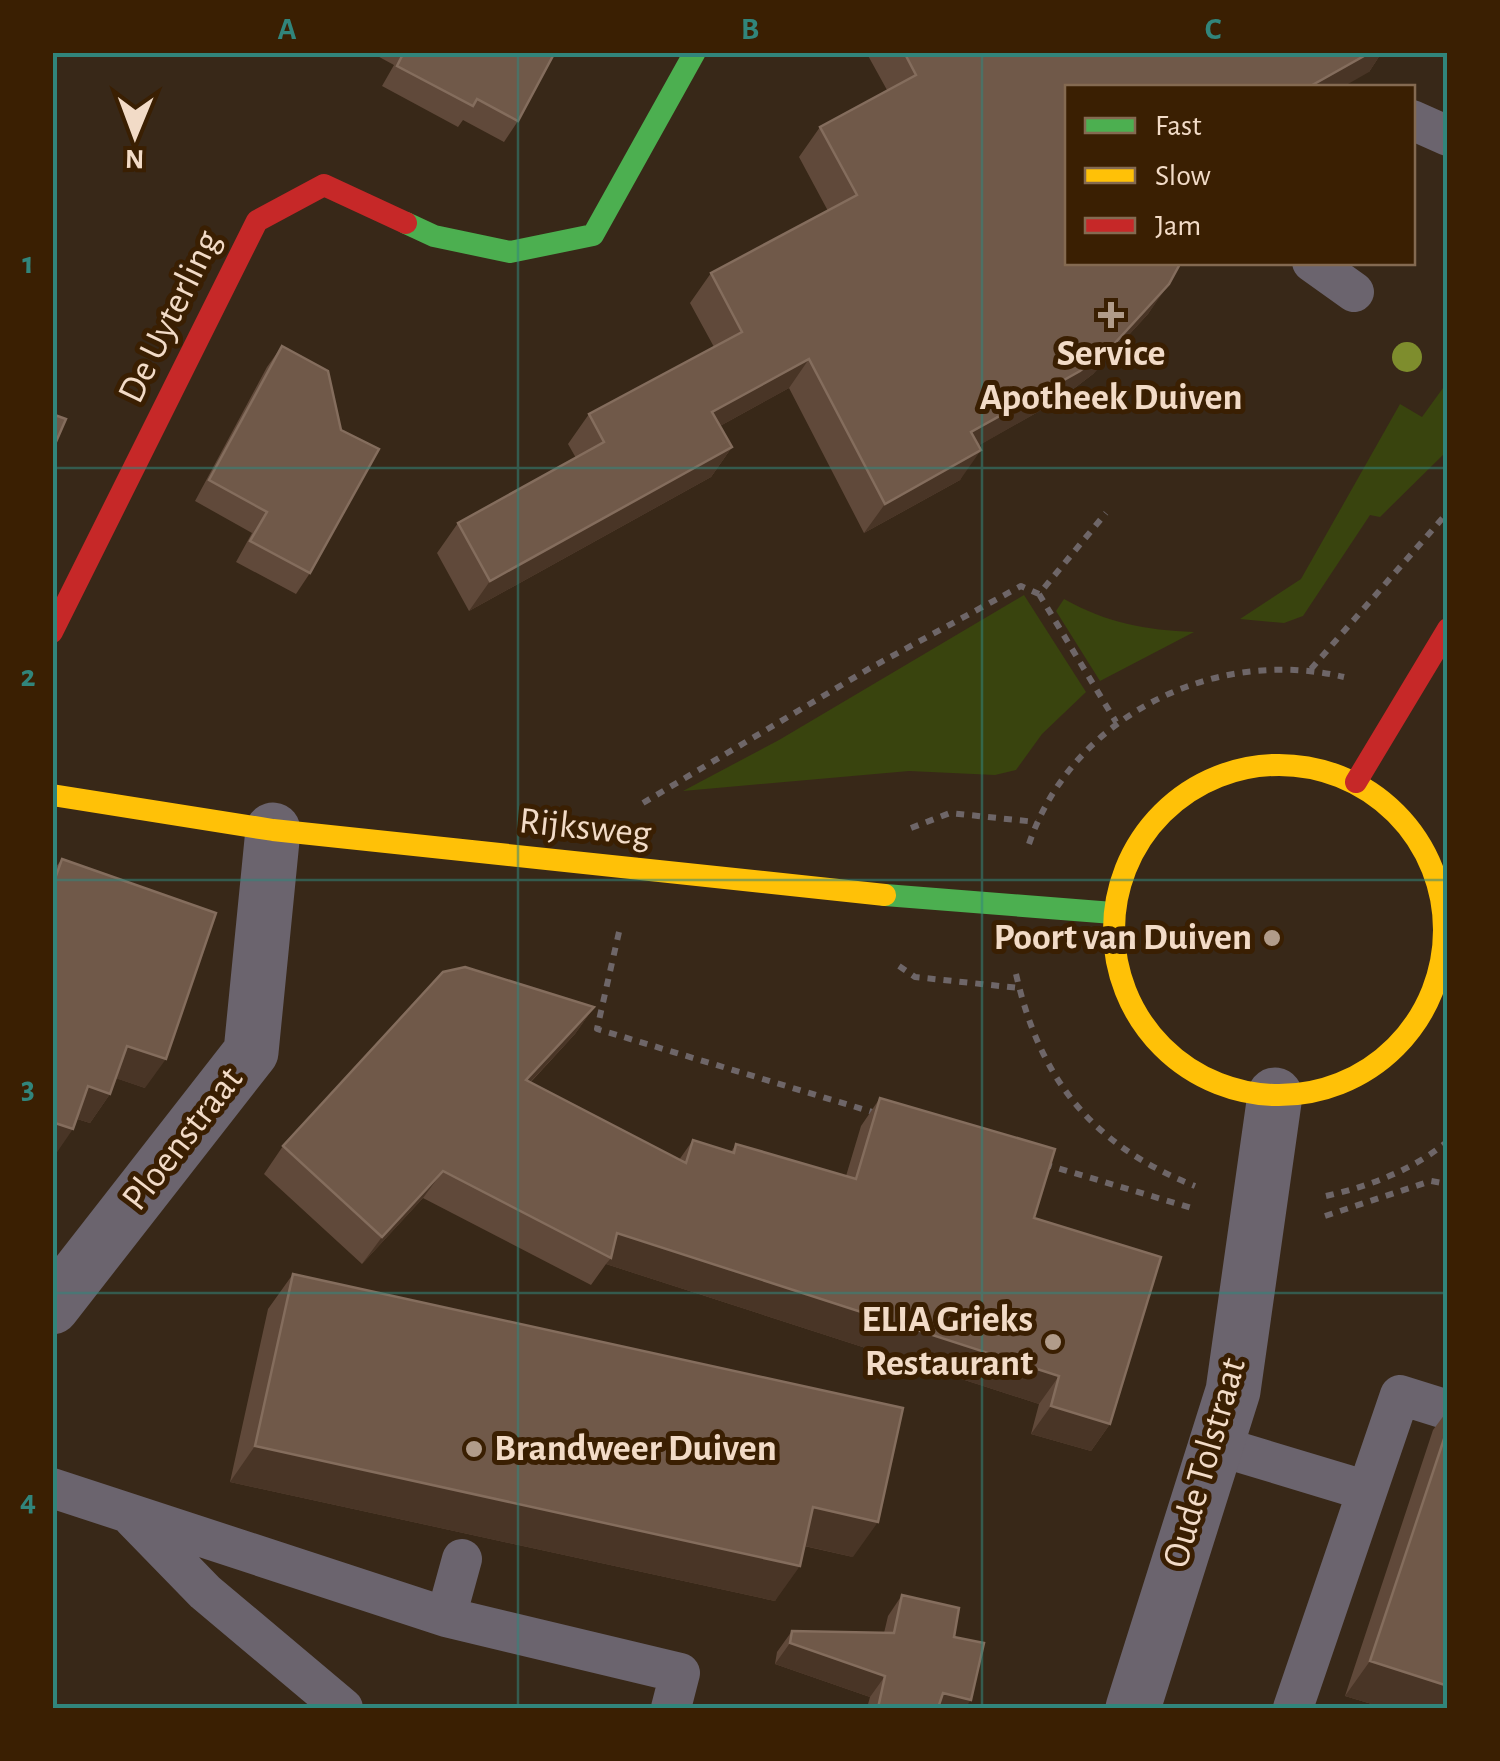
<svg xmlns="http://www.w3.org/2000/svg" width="1500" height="1761" font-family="'Alegreya Sans',sans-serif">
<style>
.green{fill:#39440e}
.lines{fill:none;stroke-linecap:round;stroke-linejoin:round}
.path{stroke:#6e6668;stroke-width:6;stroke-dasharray:8 8;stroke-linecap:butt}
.lane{stroke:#6b646e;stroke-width:40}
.street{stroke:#6b646e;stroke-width:55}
.fast{stroke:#4caf50;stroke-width:22}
.slow{stroke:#ffc107;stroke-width:22}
.jam{stroke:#c62828;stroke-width:22}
.tree{fill:#7e8d2d}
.wall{fill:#60493a}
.shaded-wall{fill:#493526}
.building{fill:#705949;stroke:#846d5d;stroke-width:2.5}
.grid{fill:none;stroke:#31857b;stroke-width:2.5;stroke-opacity:0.55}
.poi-dot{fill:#b19c8a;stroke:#3a1f02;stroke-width:4}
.labels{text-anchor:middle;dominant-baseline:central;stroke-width:10;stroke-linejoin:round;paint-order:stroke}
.street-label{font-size:38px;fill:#f2dbc7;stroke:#3a1f02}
.poi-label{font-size:38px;font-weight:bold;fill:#f2dbc7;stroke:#3a1f02;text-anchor:end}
.neatline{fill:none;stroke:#31857b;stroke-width:4}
.grid-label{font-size:32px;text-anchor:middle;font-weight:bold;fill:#31857b}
</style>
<rect width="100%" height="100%" fill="#382818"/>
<!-- green -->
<path class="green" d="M1443,388L1447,391V451L1380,517L1370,515L1303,616L1284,623L1240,619L1301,579L1400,404L1422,417Z
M1024,595L1086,692L1042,734L1016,770L995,775L909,771L683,791L779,740Z
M1064,599C1107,623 1145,630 1194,632L1100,681L1056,611Z"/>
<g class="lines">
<!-- path -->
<path class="path" d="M1039,594L1116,722
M1311,669L1448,512
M643,803L872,667L1021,586L1039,594L1106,513
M911,828L950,813L1036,822
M1029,844C1072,716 1215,646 1344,677
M619,932L597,1029L879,1114
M899,966L915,977L1019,988
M1016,974C1040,1080 1093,1146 1195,1186
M1044,1164L1195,1209
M1326,1196C1370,1186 1413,1170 1448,1141
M1325,1216L1431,1181L1448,1184"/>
<!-- lane -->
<path class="lane" d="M1412,120L1448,136
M1312,262L1354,292
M1215,1445L1364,1490
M52,1488L446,1617L680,1673L671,1708
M133,1518L205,1592L343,1708
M446,1617L462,1559
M1293,1708L1400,1395L1448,1410"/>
<!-- street -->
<path class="street" d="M52,1307L251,1052L273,830
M1133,1708L1233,1391L1275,1095"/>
<!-- fast -->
<path class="fast" d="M406,223L434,236L510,252L593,235L695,52
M885,895L1113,913"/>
<!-- slow -->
<path class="slow" d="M1114 930a165 165 0 1 1 330 0a165 165 0 1 1-330 0Z
M52,795L273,830L885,895"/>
<!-- jam -->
<path class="jam" d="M52,632L257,221L324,185L406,223
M1356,782L1448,629"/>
</g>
<!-- trees -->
<circle class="tree" cx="1407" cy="357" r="15"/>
<!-- wall -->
<path class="wall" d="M370,52H555L518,121L504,142L463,120L458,127L382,86L394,65Z
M866,52H1382L1369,72L1068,88L1180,265L1148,314L1093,374L1059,400L979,445L960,480L864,533L789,388L720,426L732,447L711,477L469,611L437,553L458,523L576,458L568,444L589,414L714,347L690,303L711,273L828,211L799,157L820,127L887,90Z
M282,346L310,573L296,594L236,562L252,533L195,501L267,367Z
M62,859L145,1088L116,1078L110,1094L90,1123L77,1119L53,1158L52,872Z
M594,1007L575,1034L530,1083L679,1160L693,1140L731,1152L736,1144L846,1176L861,1126L880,1098L1034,1218L1110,1424L1091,1451L1031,1434L1039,1404L606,1264L591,1285L423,1198L362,1264L264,1174L283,1146Z
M293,1274L853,1557L804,1546L775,1601L230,1482L268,1309Z
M1448,1410V1708H1385L1345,1696L1433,1430Z
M902,1595L954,1637L965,1708H867L870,1697L775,1664L777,1652L792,1631L884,1633L888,1616Z"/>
<!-- shaded-wall -->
<path class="shaded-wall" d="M1371,52H1382L1369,72L1341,88H1307Z
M1169,284L1148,314L1093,374L1059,400L950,462L971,432Z
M809,359L789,388L691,442L712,412Z
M732,447L711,477L469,611L490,581Z
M981,450L960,480L864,533L885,504Z
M594,1007L575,1034L506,1108L526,1080Z
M127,1046L166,1059L145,1088L106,1075Z
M88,1086L110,1094L90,1123L67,1116Z
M52,1122L73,1129L53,1158H52Z
M443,1171L423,1198L362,1264L382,1237Z
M617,1233L1059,1376L1039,1404L606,1264L611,1258Z
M1051,1406L1110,1424L1091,1451L1031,1434Z
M255,1446L800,1566L775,1601L230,1482Z
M813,1507L878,1522L853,1557L788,1542Z
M790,1643L885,1676L870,1697L775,1664Z
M1370,1661L1448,1686V1708H1385L1345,1696Z
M943,1693L971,1700L965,1708H932Z"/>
<!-- building -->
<path class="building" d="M404,52H555L518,121L477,99L473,106L397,66Z
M904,52H1371L1307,88H1068V262H1181L1169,284L1114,344L1080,371L971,432L981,450L885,504L809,359L712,412L732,447L490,581L458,523L604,442L589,414L742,332L711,273L857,195L820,127L916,75Z
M282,346L328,371L341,430L379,449L310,573L250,541L267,512L209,480Z
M52,414L66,419L52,451Z
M62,859L216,913L166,1059L127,1046L110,1094L88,1086L73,1129L52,1122V887Z
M465,967L594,1007L526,1080L686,1163L693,1140L734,1153L736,1144L856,1179L880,1098L1055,1149L1034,1218L1161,1257L1110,1424L1051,1406L1059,1376L617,1233L611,1258L443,1171L382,1237L283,1146L443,972Z
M293,1274L903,1408L878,1522L813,1507L800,1566L255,1446Z
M1448,1427V1686L1370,1661Z
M902,1595L959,1608L954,1637L984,1643L971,1700L943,1693L938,1708H878L885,1676L790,1643L792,1631L894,1633Z"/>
<!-- grid -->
<path class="grid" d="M518,52V1708M982,52V1708M52,468H1448M52,880H1448M52,1293H1448"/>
<!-- markers -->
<g class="poi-dot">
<path d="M1106 300h10v10h10v10h-10v10h-10v-10h-10v-10h10z"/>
<circle cx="1272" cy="938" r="10"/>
<circle cx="1053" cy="1342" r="10"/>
<circle cx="474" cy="1449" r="10"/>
</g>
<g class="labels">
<!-- street labels -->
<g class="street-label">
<text transform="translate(170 317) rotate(-64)">De Uyterling</text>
<text transform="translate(585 828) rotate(6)">Rijksweg</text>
<text transform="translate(183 1139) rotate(-52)">Ploenstraat</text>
<text transform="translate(1205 1463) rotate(-74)">Oude Tolstraat</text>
</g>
<!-- poi labels -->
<g class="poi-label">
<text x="1111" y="354" text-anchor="middle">Service<tspan x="1111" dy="44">Apotheek Duiven</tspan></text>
<text x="1252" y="938">Poort van Duiven</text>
<text x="1033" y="1320">ELIA Grieks<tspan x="1033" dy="44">Restaurant</tspan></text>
<text x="494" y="1449" text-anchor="start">Brandweer Duiven</text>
</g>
</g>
<!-- border -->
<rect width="1500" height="1761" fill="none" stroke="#3a1f02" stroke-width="110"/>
<!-- legend -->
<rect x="1065" y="85" width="350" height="180" fill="#3a1f02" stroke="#846a51" stroke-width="2.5"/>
<rect x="1085" y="118" width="50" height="15" fill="#4caf50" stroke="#846a51" stroke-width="2.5"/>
<text x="1155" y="135" font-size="30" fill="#f2dbc7">Fast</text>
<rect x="1085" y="168" width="50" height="15" fill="#ffc107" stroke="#846a51" stroke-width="2.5"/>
<text x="1155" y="185" font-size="30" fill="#f2dbc7">Slow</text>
<rect x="1085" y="218" width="50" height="15" fill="#c62828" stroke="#846a51" stroke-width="2.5"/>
<text x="1155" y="235" font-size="30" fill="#f2dbc7">Jam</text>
<!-- north arrow -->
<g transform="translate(135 135) rotate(181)" stroke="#3a1f02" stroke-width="8" paint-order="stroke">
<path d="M0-8L18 38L0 25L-18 38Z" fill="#f2dbc7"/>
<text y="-15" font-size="28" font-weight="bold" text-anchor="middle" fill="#f2dbc7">N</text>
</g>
<rect x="55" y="55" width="1390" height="1651" class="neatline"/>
<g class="grid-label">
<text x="287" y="39">A</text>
<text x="750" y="39">B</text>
<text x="1213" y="39">C</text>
<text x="28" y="273">1</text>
<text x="28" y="686">2</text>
<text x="28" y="1098">3</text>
<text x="28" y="1511">4</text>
</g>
</svg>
